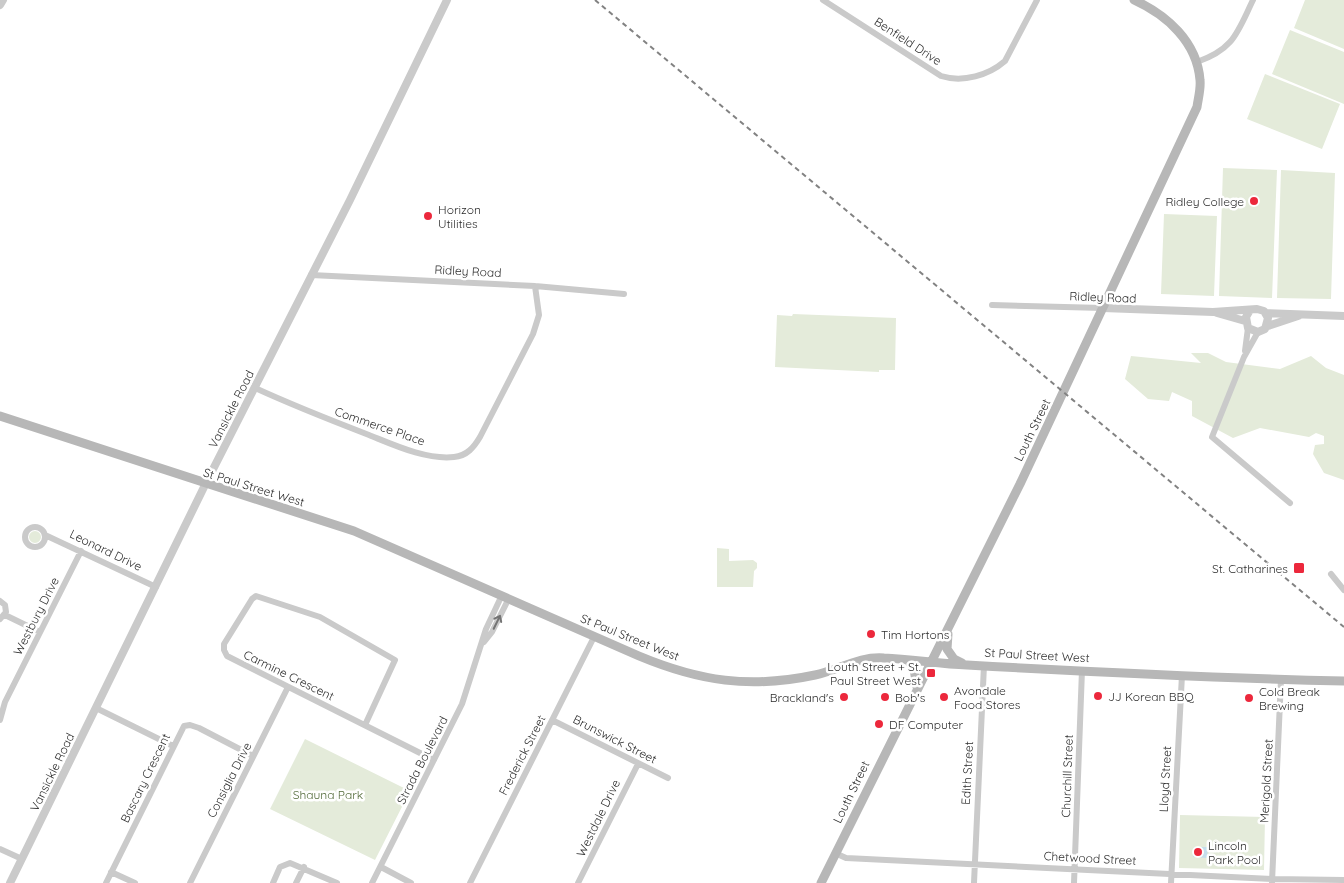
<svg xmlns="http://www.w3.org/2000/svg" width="1344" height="883" font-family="Quicksand,sans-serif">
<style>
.green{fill:#e4ebda}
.water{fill:#c5deec}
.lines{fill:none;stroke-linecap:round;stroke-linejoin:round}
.minor{stroke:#cacaca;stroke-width:6}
.tertiary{stroke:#cacaca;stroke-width:8}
.secondary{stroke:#b7b7b7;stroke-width:9}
.rail{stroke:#828282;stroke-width:2;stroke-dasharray:5 4;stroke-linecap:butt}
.oneway{stroke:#747474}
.poi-dot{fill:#ec283c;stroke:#fff;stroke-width:2}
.labels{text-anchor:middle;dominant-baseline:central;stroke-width:5;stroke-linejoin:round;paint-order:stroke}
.street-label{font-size:12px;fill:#2d2d2d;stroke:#fff}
.poi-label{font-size:12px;fill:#2d2d2d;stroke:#fff;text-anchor:start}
.park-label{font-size:12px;fill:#526a39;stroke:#fff}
</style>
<rect width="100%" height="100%" fill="#fff"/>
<!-- green -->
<path class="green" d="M1305,0H1344V49L1294,28Z
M1290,30L1344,52V104L1272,74Z
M1265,74L1340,104L1322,149L1247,119Z
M1223,168L1277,170L1272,298L1219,296Z
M1281,170L1335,173L1331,299L1277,298Z
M1164,214L1217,216L1214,296L1161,294Z
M793,314L896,318L895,370H879V372L775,367L777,315L792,316Z
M1191,353H1208L1226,362L1280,369L1311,356L1326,368L1344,375V480L1324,473L1313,454L1315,445L1324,444V436L1316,433L1309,437L1260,428L1233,438L1192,416V401L1172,392L1169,401L1148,399L1125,379L1131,356L1201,363Z
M29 537a6 6 0 1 1 12 0a6 6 0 1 1-12 0Z
M717,548L729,549V561L753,560L757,563V568L754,571L753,587H717Z
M305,739L410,791L375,860L270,809Z
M1180,815L1265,817L1264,870L1179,868Z"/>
<!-- water -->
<path class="water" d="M1194,847H1208L1207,858L1193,857Z"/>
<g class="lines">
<!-- minor -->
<path class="minor" d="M823,0L941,76C963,83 989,75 1005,61L1037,0
M1197,62C1234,49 1237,33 1253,0
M311,275L535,286L624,294
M992,305L1103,308
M1258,332L1244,357L1212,437L1290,503
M1245,351L1248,328
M255,388C292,405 330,420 369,435C394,445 426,460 454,457C467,456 474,447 480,437L533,334L539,315L535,286
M25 537a10 10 0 1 1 20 0a10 10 0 1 1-20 0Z
M45,535L156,587
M1331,574L1344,590
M0,601L5,605L6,612L0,619
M5,615L40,632
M484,642L492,632L509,598
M96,708L173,746
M0,720L5,702L81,551
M552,720L668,778
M365,725L395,660L320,617L256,596L252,599L224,644V650L227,656L434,760
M0,849L22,859
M835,853L846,858L1272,879L1344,880
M381,867L411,883
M111,872L135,883
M1272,882L1281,679
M106,883L184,726L190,725L199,728L253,756
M190,883L288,687
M273,883L280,867L290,863L337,883
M296,883L304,867
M372,883L462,704L486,629L502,595
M470,883L594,637
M578,883L638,764
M974,883L984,665
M1074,883L1082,670
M1171,883L1182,675"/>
<!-- tertiary -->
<path class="tertiary" d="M0,5L3,0
M1103,308L1213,312L1257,309L1264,311L1268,318L1265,329L1258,332L1248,328L1246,317L1250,310
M1217,313L1245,321
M1266,313L1344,316
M1268,326L1298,316
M10,883L205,485L350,200L447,0"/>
<!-- secondary -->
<path class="secondary" d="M0,416L354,531L639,656C699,681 750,689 815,675C839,670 859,656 884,658C912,659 939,664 967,665C1092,672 1218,678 1344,681
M948,634L947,649L954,659L962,663
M908,660L914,669L917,687
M821,883L1020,484L1197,107C1198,99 1201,89 1200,80C1197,42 1167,15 1134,0"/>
<!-- rail -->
<path class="rail" d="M595,0L1344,627"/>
</g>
<!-- one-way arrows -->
<defs><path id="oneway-shaft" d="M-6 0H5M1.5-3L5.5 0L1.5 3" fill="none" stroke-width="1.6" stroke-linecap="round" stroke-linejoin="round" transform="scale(1.25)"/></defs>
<use class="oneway" href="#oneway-shaft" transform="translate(497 622) rotate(-64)"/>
<!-- markers -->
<g class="poi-dot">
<circle cx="1254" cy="201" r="5"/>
<circle cx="428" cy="216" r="5"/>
<rect x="1293" y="562" width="12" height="12" rx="2.5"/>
<circle cx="871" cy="634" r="5"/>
<rect x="926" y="668" width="10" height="10" rx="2.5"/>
<circle cx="1098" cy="696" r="5"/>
<circle cx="844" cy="697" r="5"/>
<circle cx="885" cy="697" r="5"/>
<circle cx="944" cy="697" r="5"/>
<circle cx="1249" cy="698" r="5"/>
<circle cx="879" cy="724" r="5"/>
<circle cx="1198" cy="852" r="5"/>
</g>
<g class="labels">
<!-- street labels -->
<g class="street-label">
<text transform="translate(908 41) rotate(33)">Benfield Drive</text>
<text transform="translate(468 271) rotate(3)">Ridley Road</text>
<text transform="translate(1103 297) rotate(2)">Ridley Road</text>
<text transform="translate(231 409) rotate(-63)">Vansickle Road</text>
<text transform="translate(380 426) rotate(19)">Commerce Place</text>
<text transform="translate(1032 430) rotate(-64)">Louth Street</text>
<text transform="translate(254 487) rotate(17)">St Paul Street West</text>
<text transform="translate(106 550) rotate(26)">Leonard Drive</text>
<text transform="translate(36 616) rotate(-63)">Westbury Drive</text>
<text transform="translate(630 637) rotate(22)">St Paul Street West</text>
<text transform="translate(1037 655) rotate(3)">St Paul Street West</text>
<text transform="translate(289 675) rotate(26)">Carmine Crescent</text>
<text transform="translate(615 739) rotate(27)">Brunswick Street</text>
<text transform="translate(522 755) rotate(-63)">Frederick Street</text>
<text transform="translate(422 760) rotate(-63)">Strada Boulevard</text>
<text transform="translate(52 772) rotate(-64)">Vansickle Road</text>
<text transform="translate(967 773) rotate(-87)">Edith Street</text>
<text transform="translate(1067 776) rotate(-88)">Churchill Street</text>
<text transform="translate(145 778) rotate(-64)">Bascary Crescent</text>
<text transform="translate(1165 779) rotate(-87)">Lloyd Street</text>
<text transform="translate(229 780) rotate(-63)">Consiglia Drive</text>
<text transform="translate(1266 781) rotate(-87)">Merigold Street</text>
<text transform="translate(851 792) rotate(-64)">Louth Street</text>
<text transform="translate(598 818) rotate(-64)">Westdale Drive</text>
<text transform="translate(1090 858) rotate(3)">Chetwood Street</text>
</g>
<!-- poi labels -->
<g class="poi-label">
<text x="1244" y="201" text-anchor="end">Ridley College</text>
<text x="438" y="209">Horizon<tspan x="438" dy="14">Utilities</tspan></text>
<text x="1288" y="568" text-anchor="end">St. Catharines</text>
<text x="881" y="634">Tim Hortons</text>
<text x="921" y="666" text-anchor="end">Louth Street + St.<tspan x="921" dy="14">Paul Street West</tspan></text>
<text x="954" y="690">Avondale<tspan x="954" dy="14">Food Stores</tspan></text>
<text x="1259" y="691">Cold Break<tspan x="1259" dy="14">Brewing</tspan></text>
<text x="1108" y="696">JJ Korean BBQ</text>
<text x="834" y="697" text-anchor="end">Brackland's</text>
<text x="895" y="697">Bob's</text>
<text x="889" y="724">DF Computer</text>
<text x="1208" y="845">Lincoln<tspan x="1208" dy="14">Park Pool</tspan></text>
</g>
<!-- park labels -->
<g class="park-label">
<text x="328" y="794">Shauna Park</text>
</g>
</g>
</svg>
